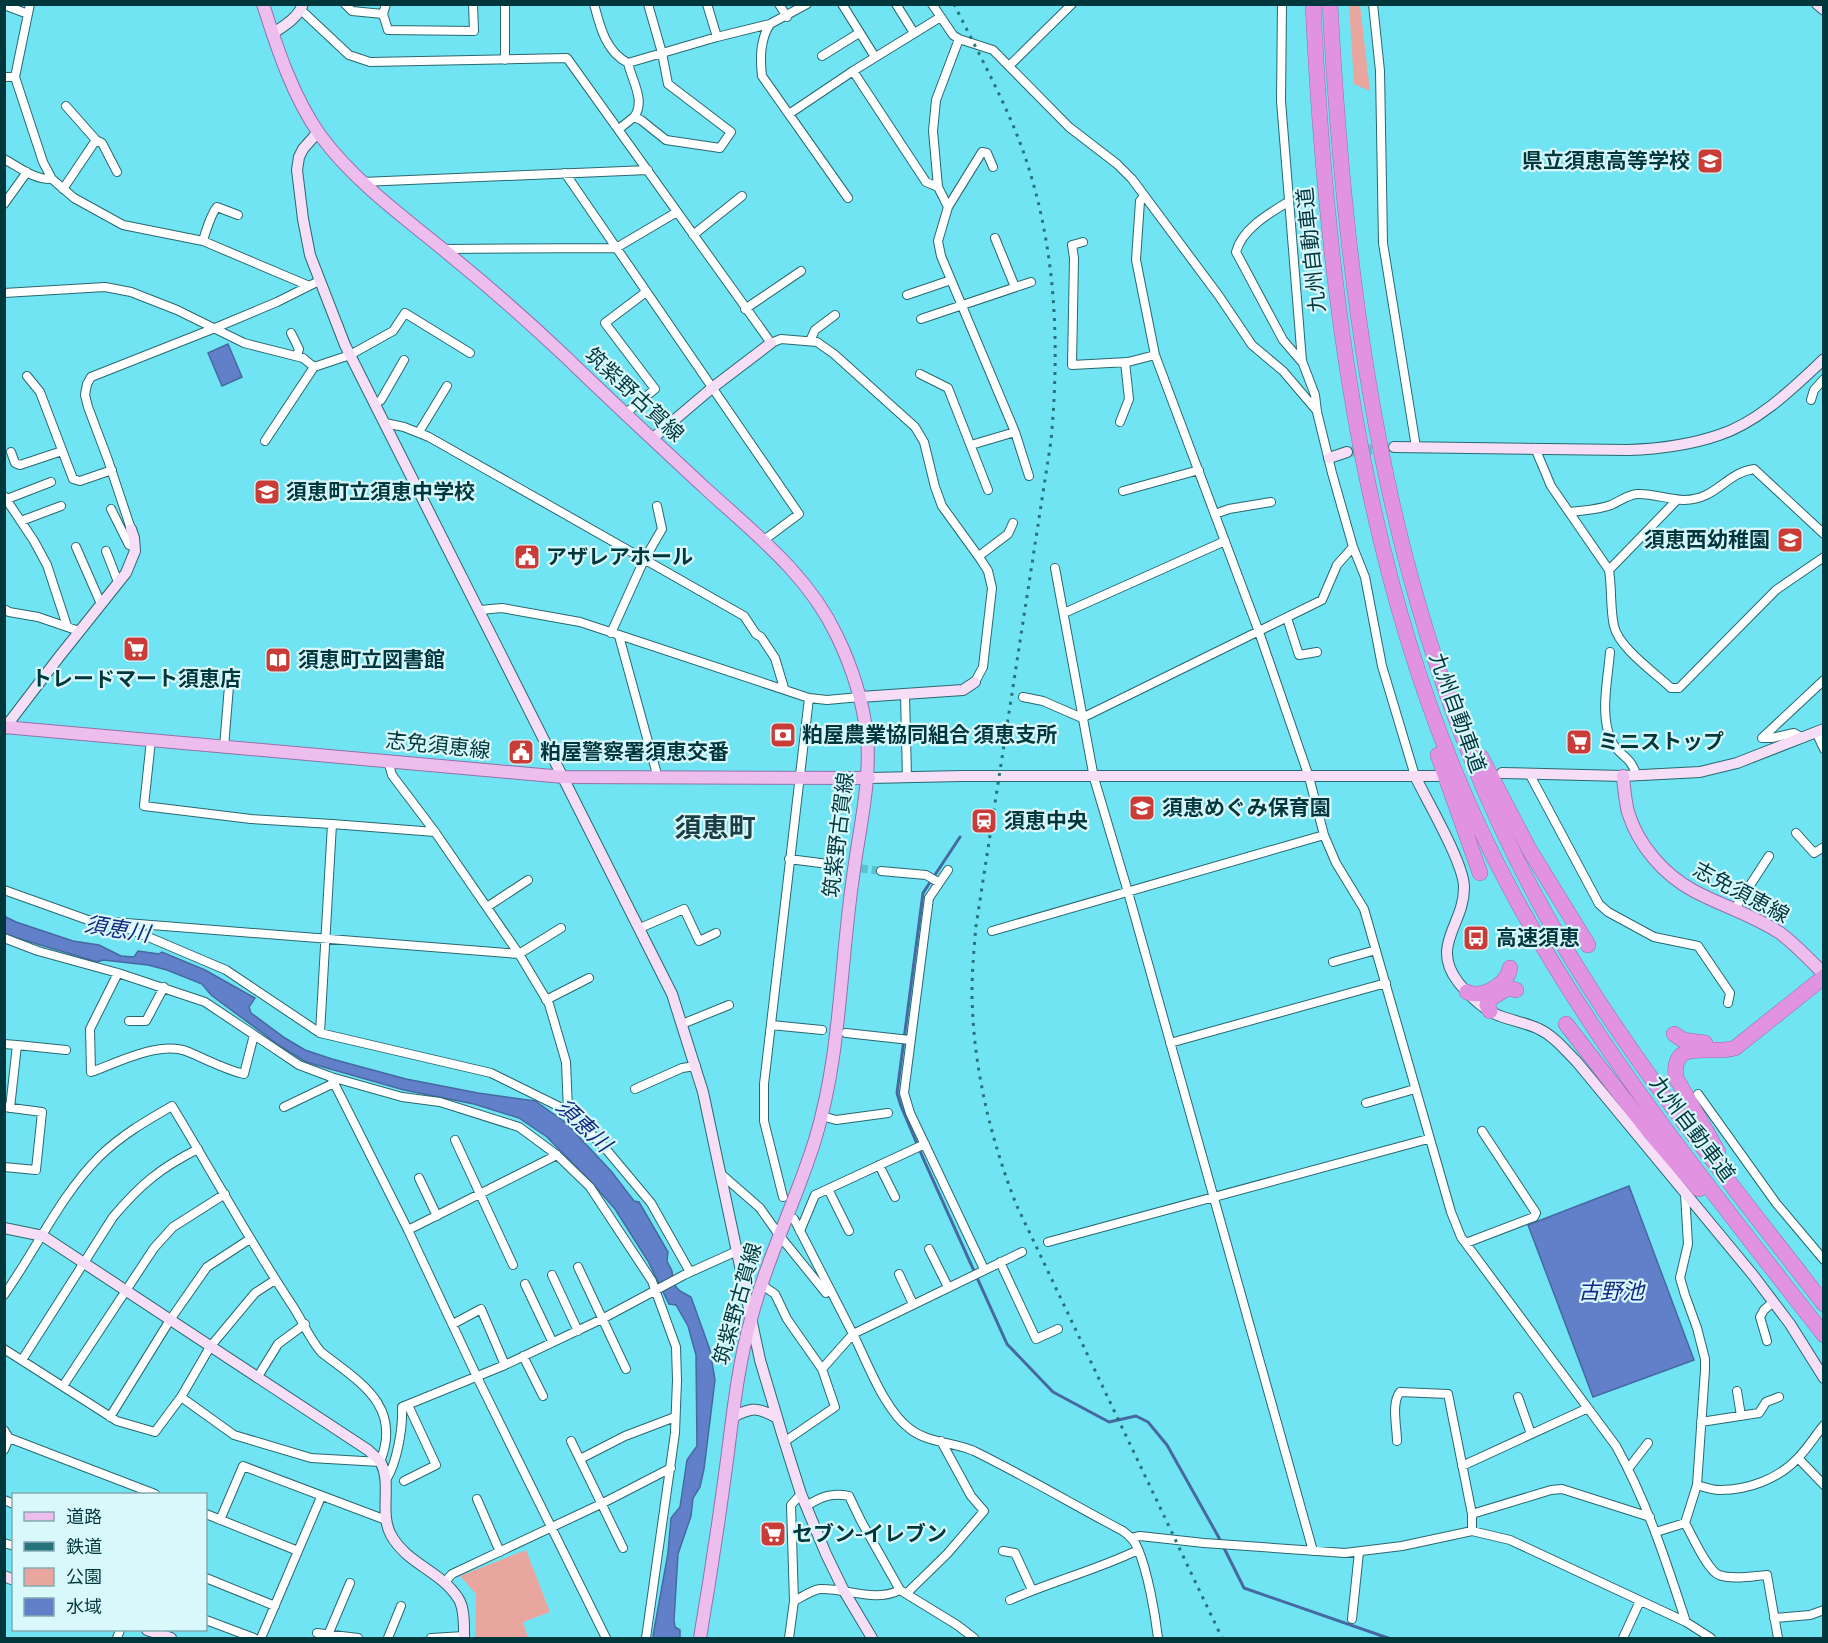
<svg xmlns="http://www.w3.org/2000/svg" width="1828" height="1643" font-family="'Sofia Sans Condensed','Noto Sans JP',sans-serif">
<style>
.green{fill:#e9a69e}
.water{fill:#627fca;stroke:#4569a0;stroke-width:1.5}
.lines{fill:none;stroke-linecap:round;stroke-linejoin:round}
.stream{stroke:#4569a0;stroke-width:3}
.street-tunnel{stroke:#5ac1cf;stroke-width:8;stroke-dasharray:8 4;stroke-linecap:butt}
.secondary-tunnel{stroke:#5ac1cf;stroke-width:10;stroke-dasharray:10 5;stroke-linecap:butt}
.street-casing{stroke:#2a6870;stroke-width:10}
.secondary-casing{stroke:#2a6870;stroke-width:12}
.primary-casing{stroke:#9272a8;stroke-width:14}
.highway-casing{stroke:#9272a8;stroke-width:16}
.street{stroke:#fff;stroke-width:8}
.secondary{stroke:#f6def6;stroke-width:10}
.primary{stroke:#edbeed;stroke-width:12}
.highway{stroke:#e192e1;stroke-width:15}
.rail{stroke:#27737c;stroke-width:3;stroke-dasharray:3 6;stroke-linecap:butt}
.labels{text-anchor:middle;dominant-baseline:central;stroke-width:4.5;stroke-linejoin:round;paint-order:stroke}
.poi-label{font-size:21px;font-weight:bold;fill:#00373d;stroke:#d9f8fc;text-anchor:start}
.street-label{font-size:21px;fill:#00373d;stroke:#d9f8fc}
.water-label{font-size:22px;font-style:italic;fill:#132880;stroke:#d9f8fc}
.district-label{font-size:27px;font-weight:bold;fill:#193e43;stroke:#d9f8fc}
</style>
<rect width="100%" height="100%" fill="#70e4f3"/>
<!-- green -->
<path class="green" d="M1349,5H1360L1370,91L1354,84Z
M526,1550L550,1612L523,1622L528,1638H475L476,1594L460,1576Z"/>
<!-- water -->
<path class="water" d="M228,344L242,377L222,386L208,353Z
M4,916L16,922L73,941L99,945L121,956L134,957L138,951L159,954L162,952L205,970L255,998L249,1007L251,1013L285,1038L305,1050L332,1059L406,1079L478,1093L535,1101L565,1122L611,1171L634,1201L639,1202L668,1252L667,1261L672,1271L673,1280L676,1287L680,1291L691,1297L710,1350L715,1380L704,1469L700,1487L693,1498L691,1516L678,1554L674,1620L675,1627L680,1630V1638H654L653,1636L668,1553L671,1518L680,1507L687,1460L697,1446L696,1355L688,1326L676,1305L669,1304L648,1261L615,1209L593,1184L547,1137L519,1118L474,1104L404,1090L306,1062L280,1046L211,995L202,984L167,970L148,965L103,960L97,962L14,937L5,934Z
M1629,1186L1694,1360L1593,1397L1528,1225Z"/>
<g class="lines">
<!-- stream -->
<path class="stream" d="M960,837L923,893L897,1093L901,1106L923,1158L1007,1344L1053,1392L1109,1422L1136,1416L1148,1422L1167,1445L1218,1536L1244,1588L1388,1638"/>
<!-- street-tunnel -->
<path class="street-tunnel" d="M836,865L881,871"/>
<!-- secondary-tunnel -->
<path class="secondary-tunnel" d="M1347,452L1388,448"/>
<!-- street casing -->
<g class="street-casing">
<path id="street" d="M30,4L15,77L43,162L52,179L74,198L123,225L203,241L307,285
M345,4L352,11L383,14L388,30L474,31L473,4
M594,4C600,27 606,52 628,63L717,37L770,24L807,4
M707,4L717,37
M779,4L787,17
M842,4L875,57
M896,4L914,33
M932,4L953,35L959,39L993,50L1069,127L1117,164L1132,179L1219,296L1252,345L1283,371L1317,411
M1282,4L1281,101L1302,361L1315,395L1317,412L1332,473L1353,547L1365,577L1382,666L1415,776
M1373,4L1380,71L1383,243L1416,447
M4,5L28,14
M301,10L349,55L370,62L567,58L771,343L781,339L817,342L834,354L915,427L924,442L935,487L942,506L981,560L988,571L992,588L983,667L975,682
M383,14L386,4
M770,24C760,40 760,58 762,76L848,198
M959,39L936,100L933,131L938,187L948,207L938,241L941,256L1015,432L1029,476
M822,56L859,33
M505,60V4
M628,63C632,81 646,101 634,117L641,120L666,140L720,148L731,132L668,84L662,53L648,4
M1009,66L1072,4
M853,71L926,182L938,187
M4,77H15
M789,114L853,71L939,18
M619,129L634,117
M96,140L102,143L117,172
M4,159C19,167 34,180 52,179
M565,173L799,514L764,540
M362,182L648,170
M63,189L96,140L66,106
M1144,196L1140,201L1136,260L1155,355L1259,632L1309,777L1324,835L1336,863L1364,909L1451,1212L1461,1237L1616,1446C1647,1502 1666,1561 1686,1622
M1288,202C1268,214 1242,229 1236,252L1283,340L1301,361
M4,204L27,172
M948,207L982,152L987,153L993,167
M693,235L742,196
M995,238L1015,287
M203,241C205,233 212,212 217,207L238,215
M1083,242L1072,245L1074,258L1072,365L1128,362L1155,355
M443,249L616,248L677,212
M4,293L105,287L131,292L177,310L244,343L303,358L314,367
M907,295L951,280
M745,309L801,271
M921,319L1031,282
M291,333L299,349L297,356
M810,341L815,330L835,315
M920,374L948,388L988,490
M27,376L40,392L73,479L80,481L112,470
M1811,400L1814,390L1824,379
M375,404L381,400L404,360
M625,414L655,389L605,323L646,292
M1120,422L1129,399L1125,362
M385,423L404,427L429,437L744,616L756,634L761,637L775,658L784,688
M419,432L447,386
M265,441L314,367L350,355L393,331L405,313L470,353
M971,445L1015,432
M1535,448L1551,486L1609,570C1612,589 1610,608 1614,626C1619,648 1654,672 1671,688H1679L1776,590L1824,557
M11,452L15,463L20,465L62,451
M1123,491L1199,470
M4,496L34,541L47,565L67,626
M7,499L51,482
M111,509L129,545L135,547
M1570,512C1585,510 1597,510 1611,505C1620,501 1627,495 1637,494C1661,493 1681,507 1706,495C1723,487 1733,472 1754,469L1824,534
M1215,514L1229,509L1271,502
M21,521L61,506
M131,529L108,460L88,407L85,395L87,384L91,377L215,328L277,302L319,281
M76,547L101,604
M106,551L118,582
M979,556L1008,534L1013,523
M1055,568L1094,778L1128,892L1313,1551
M1609,570L1676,501
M4,609L9,612L38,617L79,631
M480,610L502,608L580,622L809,698L827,700L860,697
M1064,613L1225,541
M1287,618L1299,655L1317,652
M611,633L644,560L662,529L657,506
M619,636L658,778
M1610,652C1608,679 1599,716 1612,742C1619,756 1632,757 1636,775
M905,694L907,778
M1023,697L1043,701L1082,718L1322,600L1337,565L1353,547
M1816,732L1824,749
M1803,738L1794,733L1772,738H1762L1824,680
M151,740L144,806L251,819L332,824
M224,747L230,674
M388,761L392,775L435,832L519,954L549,1004L566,1062L568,1111
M1530,775L1599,904L1608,912L1654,937L1698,946L1730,993L1728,1003
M1796,833L1814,853L1824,847
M789,859L836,865
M948,870L929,898L904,1093L910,1113L984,1269
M881,871L926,875L938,882
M4,890L88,920L519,954L561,928
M487,907L528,880
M1734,910L1769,856
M113,922L226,970L320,1033L491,1073L568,1111L605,1148L651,1203L690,1272
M640,928L684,909L699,941L716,933
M992,931L1324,835
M4,938L38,951L118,973L205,1002L299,1065L331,1077L402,1097L440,1102L519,1127L557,1155L590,1187L652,1281L676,1347L677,1380L675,1433L646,1638
M1333,962L1376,950
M118,973L90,1029L91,1072C117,1063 159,1041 186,1051C206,1059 223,1069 244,1074L254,1035
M546,1000L589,978
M129,1021H146L164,987
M682,1024L729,1005
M771,1025L822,1030
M320,1033L332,824L435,832
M846,1033L910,1040
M1170,1043L1386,983
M4,1044L17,1045L10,1108
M17,1045L66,1050
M331,1077L408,1230L477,1377L606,1638
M635,1089L682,1068L696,1066
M1698,1094L1776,1203L1824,1260
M1366,1103L1415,1089
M4,1107L42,1112L36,1170L4,1167
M284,1107L334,1083
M822,1116L836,1120L888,1113
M455,1140L513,1265
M879,1165L895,1197
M720,1173L760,1208L779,1235L826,1293
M419,1178L437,1216
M828,1189L849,1231
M783,1197L764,1121V1084L809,698
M794,1219C814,1258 834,1297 854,1336C868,1364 885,1411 910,1429C928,1443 954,1442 974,1451C1025,1476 1074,1505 1123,1531C1130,1536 1135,1541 1138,1549C1148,1573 1155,1613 1158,1638
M408,1230L557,1155
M800,1231L815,1195L925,1144
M1048,1242L1428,1139
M1466,1243L1534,1217L1536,1213L1482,1131
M929,1249L948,1287
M1000,1262L1036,1339L1058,1329
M578,1267L626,1369
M899,1274L913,1304
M552,1275L578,1331
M525,1284L552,1341
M762,1285L775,1294L787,1319L822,1369L853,1334L1022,1252
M4,1295C36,1250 60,1196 99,1157C120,1136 146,1121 172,1106C212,1172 249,1240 292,1305C302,1320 309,1338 321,1352C359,1382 403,1405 380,1462L311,1458L234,1435L181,1397
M453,1324L481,1309L505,1365
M1767,1341L1760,1317L1764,1310L1773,1302
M4,1349L117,1421L155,1432L181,1397L210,1347L255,1293L275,1280
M523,1356L543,1396
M22,1360L113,1217C140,1185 160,1168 198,1149
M257,1378L278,1344L305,1324
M63,1386L154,1248L173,1227L225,1194
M1737,1391L1741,1416
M1518,1397L1531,1434
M110,1417L170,1320L207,1267L250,1239
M1701,1422L1759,1413L1766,1402L1779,1397
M4,1430L9,1438L155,1494
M571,1441L623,1548
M1397,1441C1397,1427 1391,1403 1400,1392L1448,1394L1472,1514
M784,1442L835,1407L822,1369
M4,1450L9,1438
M1798,1458L1824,1485
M580,1459L625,1436L675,1417
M1462,1466L1588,1408
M1628,1469L1648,1443
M386,1480C397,1463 403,1428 402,1407L505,1365L602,1319L684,1275L737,1251
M404,1481L436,1465L408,1405
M1697,1485C1704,1487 1712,1490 1720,1490C1748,1490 1778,1479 1797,1459C1807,1449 1815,1436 1824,1425
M477,1499L500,1552
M4,1500L14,1504
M806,1506C821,1497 832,1492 849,1496L861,1521L900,1590L957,1625L974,1638
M206,1514L298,1551
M220,1520L243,1466L386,1520
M1685,1523C1692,1535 1707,1570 1719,1575C1732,1580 1753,1576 1767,1575L1778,1638
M1472,1531V1514L1551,1490L1562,1489L1650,1517
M1656,1532L1685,1523L1697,1485L1705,1370V1359L1697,1328L1685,1295L1680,1278L1688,1244L1685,1194
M1131,1538L1140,1536L1204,1543L1345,1553L1402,1546L1472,1531L1510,1540L1686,1622L1711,1638
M4,1543L14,1546
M1003,1551L1015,1553L1032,1590
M206,1578L275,1606
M444,1583L452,1574L601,1504L671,1468
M907,1593L947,1554L984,1511L971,1496L941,1441
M1010,1600C1052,1581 1097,1570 1138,1550
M794,1601C802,1597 812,1590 820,1589C847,1588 874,1603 900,1590
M1774,1618L1810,1615L1824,1610
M1352,1619L1359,1552
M206,1620L254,1638
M317,1633L358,1638
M328,1635L350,1583
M117,1638L120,1630
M261,1638L321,1497
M388,1638L401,1606
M431,1638L464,1636
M789,1638L794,1601L791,1505L801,1494
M1623,1638L1640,1601"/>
</g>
<!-- secondary casing -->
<g class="secondary-casing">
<path id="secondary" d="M1817,4L1824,10
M272,34C284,26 298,18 303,4
M318,132L303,149L299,157L297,170L303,219L310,255L345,345L672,994L703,1092L760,1360L782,1434L801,1494L826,1554L844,1591L872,1638
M652,439L712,388L771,343
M1394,447L1628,450C1659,449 1690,445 1719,435C1759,422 1794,387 1824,359
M1329,458L1347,452
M860,697L963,690L975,682
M4,729L59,657L126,573L135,551L134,538L131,529
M1502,773L1623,776L1700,772L1737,763L1824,729
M1415,776C1426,799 1465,865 1464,888C1464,925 1430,945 1458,982C1468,995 1485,1011 1500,1016C1513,1021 1527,1023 1539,1029C1554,1036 1565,1050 1577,1062L1753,1275L1790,1324L1824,1378
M869,778L962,776H1438
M4,1228L43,1236L368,1450C372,1454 378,1458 381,1463C392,1485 379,1513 391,1535C407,1564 441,1571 458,1598C465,1608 464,1627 464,1638
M733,1417C752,1407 758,1407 777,1418
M4,1576L14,1580
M147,1630L171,1638"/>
</g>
<!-- primary casing -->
<g class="primary-casing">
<path id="primary" d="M263,4C277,48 293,97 320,135C354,181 401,215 445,251C487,285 528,321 567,358C612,402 659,445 705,488C754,533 808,574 837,636C852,667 863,702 867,736C871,785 859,829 853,877C840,965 841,1055 815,1140C796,1201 767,1258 751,1319C738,1365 733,1413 727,1460C719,1520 710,1579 700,1638
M4,727L564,777L869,778
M1623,776C1624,788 1625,800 1628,812C1638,845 1664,875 1694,891C1722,906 1753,915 1780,933C1796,945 1810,960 1824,974"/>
</g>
<!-- highway casing -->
<g class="highway-casing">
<path id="highway" d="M1313,4C1327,304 1367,625 1512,892C1598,1052 1713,1192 1824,1335
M1330,4C1347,320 1389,634 1546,915C1624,1054 1727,1178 1824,1304
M1438,755L1480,873
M1481,757L1529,849L1588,945
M1467,992C1482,999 1507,985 1510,968
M1490,1011L1487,1005L1491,998L1508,988L1516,990
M1566,1024L1649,1131L1699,1189
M1674,1034L1683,1040L1705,1043
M1718,1152L1676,1078C1671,1036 1711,1056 1735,1048L1824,977"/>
</g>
<!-- street -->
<use href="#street" class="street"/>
<!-- secondary -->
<use href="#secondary" class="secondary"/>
<!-- primary -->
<use href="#primary" class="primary"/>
<!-- highway -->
<use href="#highway" class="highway"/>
<!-- rail -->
<path class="rail" d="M954,4C982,61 1015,118 1032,179C1057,265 1059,353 1051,441L976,926C974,948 972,971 972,994C973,1066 990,1137 1016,1204L1222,1638"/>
</g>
<!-- icons -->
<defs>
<g id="school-square" transform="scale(1.35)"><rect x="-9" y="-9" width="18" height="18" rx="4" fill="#ca3c37" stroke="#d9f8fc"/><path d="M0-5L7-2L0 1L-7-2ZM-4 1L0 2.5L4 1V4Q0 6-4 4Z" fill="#fff"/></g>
<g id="civic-square" transform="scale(1.35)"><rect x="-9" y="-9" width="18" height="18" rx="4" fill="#ca3c37" stroke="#d9f8fc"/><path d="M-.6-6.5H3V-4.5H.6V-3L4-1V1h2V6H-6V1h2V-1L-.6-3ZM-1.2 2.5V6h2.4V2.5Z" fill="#fff"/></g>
<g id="supermarket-square" transform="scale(1.35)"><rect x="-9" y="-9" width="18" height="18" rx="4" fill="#ca3c37" stroke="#d9f8fc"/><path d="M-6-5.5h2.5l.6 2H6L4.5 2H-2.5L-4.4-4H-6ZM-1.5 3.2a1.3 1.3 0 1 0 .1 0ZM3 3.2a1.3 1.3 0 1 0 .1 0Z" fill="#fff"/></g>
<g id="library-square" transform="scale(1.35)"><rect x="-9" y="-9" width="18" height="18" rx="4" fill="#ca3c37" stroke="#d9f8fc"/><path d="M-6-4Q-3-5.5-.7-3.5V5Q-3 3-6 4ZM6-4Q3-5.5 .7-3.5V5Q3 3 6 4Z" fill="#fff"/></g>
<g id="bank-square" transform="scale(1.35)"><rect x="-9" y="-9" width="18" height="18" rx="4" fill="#ca3c37" stroke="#d9f8fc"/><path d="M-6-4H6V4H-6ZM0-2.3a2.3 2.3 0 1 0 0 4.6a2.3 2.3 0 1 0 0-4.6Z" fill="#fff"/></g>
<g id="station-square" transform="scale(1.35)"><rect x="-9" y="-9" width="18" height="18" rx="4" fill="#ca3c37" stroke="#d9f8fc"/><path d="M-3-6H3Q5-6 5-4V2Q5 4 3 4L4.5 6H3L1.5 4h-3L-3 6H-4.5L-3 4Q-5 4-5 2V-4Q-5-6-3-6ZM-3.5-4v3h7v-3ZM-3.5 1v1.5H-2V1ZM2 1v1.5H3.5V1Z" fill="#fff"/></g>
<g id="bus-square" transform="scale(1.35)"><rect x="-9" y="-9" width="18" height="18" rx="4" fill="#ca3c37" stroke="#d9f8fc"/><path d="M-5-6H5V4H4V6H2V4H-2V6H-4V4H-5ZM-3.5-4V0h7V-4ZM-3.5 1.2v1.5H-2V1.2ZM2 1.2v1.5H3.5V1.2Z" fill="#fff"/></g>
</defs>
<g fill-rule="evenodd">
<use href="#school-square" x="1710" y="161"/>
<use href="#school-square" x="267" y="492"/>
<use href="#school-square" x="1790" y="540"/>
<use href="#civic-square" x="527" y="557"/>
<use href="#supermarket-square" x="136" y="649"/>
<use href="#library-square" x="278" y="660"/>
<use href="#bank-square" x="783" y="735"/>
<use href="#supermarket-square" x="1579" y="742"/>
<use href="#civic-square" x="521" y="752"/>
<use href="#school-square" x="1142" y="808"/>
<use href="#station-square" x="984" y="821"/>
<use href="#bus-square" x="1476" y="938"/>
<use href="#supermarket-square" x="773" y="1534"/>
</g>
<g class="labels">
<!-- poi labels -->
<g class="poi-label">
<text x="1690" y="161" text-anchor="end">県立須恵高等学校</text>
<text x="286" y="492">須恵町立須恵中学校</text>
<text x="1770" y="540" text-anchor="end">須恵西幼稚園</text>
<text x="546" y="557">アザレアホール</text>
<text x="298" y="660">須恵町立図書館</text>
<text x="136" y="679" text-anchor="middle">トレードマート須恵店</text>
<text x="802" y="735">粕屋農業協同組合 須恵支所</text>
<text x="1598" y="742">ミニストップ</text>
<text x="540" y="752">粕屋警察署須恵交番</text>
<text x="1162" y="808">須恵めぐみ保育園</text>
<text x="1004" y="821">須恵中央</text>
<text x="1496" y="938">高速須恵</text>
<text x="792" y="1534">セブン-イレブン</text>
</g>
<!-- street labels -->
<g class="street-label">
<text transform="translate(1312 250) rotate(-96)">九州自動車道</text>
<text transform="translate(634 395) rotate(43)">筑紫野古賀線</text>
<text transform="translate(1457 713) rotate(70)">九州自動車道</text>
<text transform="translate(438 746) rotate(6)">志免須恵線</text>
<text transform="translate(839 835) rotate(-83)">筑紫野古賀線</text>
<text transform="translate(1741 893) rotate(28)">志免須恵線</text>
<text transform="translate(1692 1129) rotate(53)">九州自動車道</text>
<text transform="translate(738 1304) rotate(-74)">筑紫野古賀線</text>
</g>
<!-- water labels -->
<g class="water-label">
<text transform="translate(117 930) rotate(9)">須恵川</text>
<text transform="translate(583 1126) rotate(43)">須恵川</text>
<text x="1611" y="1292">古野池</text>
</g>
<!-- district labels -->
<g class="district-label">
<text x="715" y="829">須恵町</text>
</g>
</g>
<!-- border -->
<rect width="1828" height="1643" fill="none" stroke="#00373d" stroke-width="12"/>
<!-- legend -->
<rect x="12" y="1493" width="195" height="138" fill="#d9f8fc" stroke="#82abb0" stroke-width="1.5"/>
<rect x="24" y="1512" width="30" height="9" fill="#edbeed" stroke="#82abb0" stroke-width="1.5"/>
<text x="66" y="1523" font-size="18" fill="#00373d">道路</text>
<rect x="24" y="1542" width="30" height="9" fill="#27737c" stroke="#82abb0" stroke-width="1.5"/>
<text x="66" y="1553" font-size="18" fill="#00373d">鉄道</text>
<rect x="24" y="1568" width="30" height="18" fill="#e9a69e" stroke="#82abb0" stroke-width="1.5"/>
<text x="66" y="1583" font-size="18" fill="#00373d">公園</text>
<rect x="24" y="1598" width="30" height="18" fill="#627fca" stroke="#82abb0" stroke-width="1.5"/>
<text x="66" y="1613" font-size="18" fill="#00373d">水域</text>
</svg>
